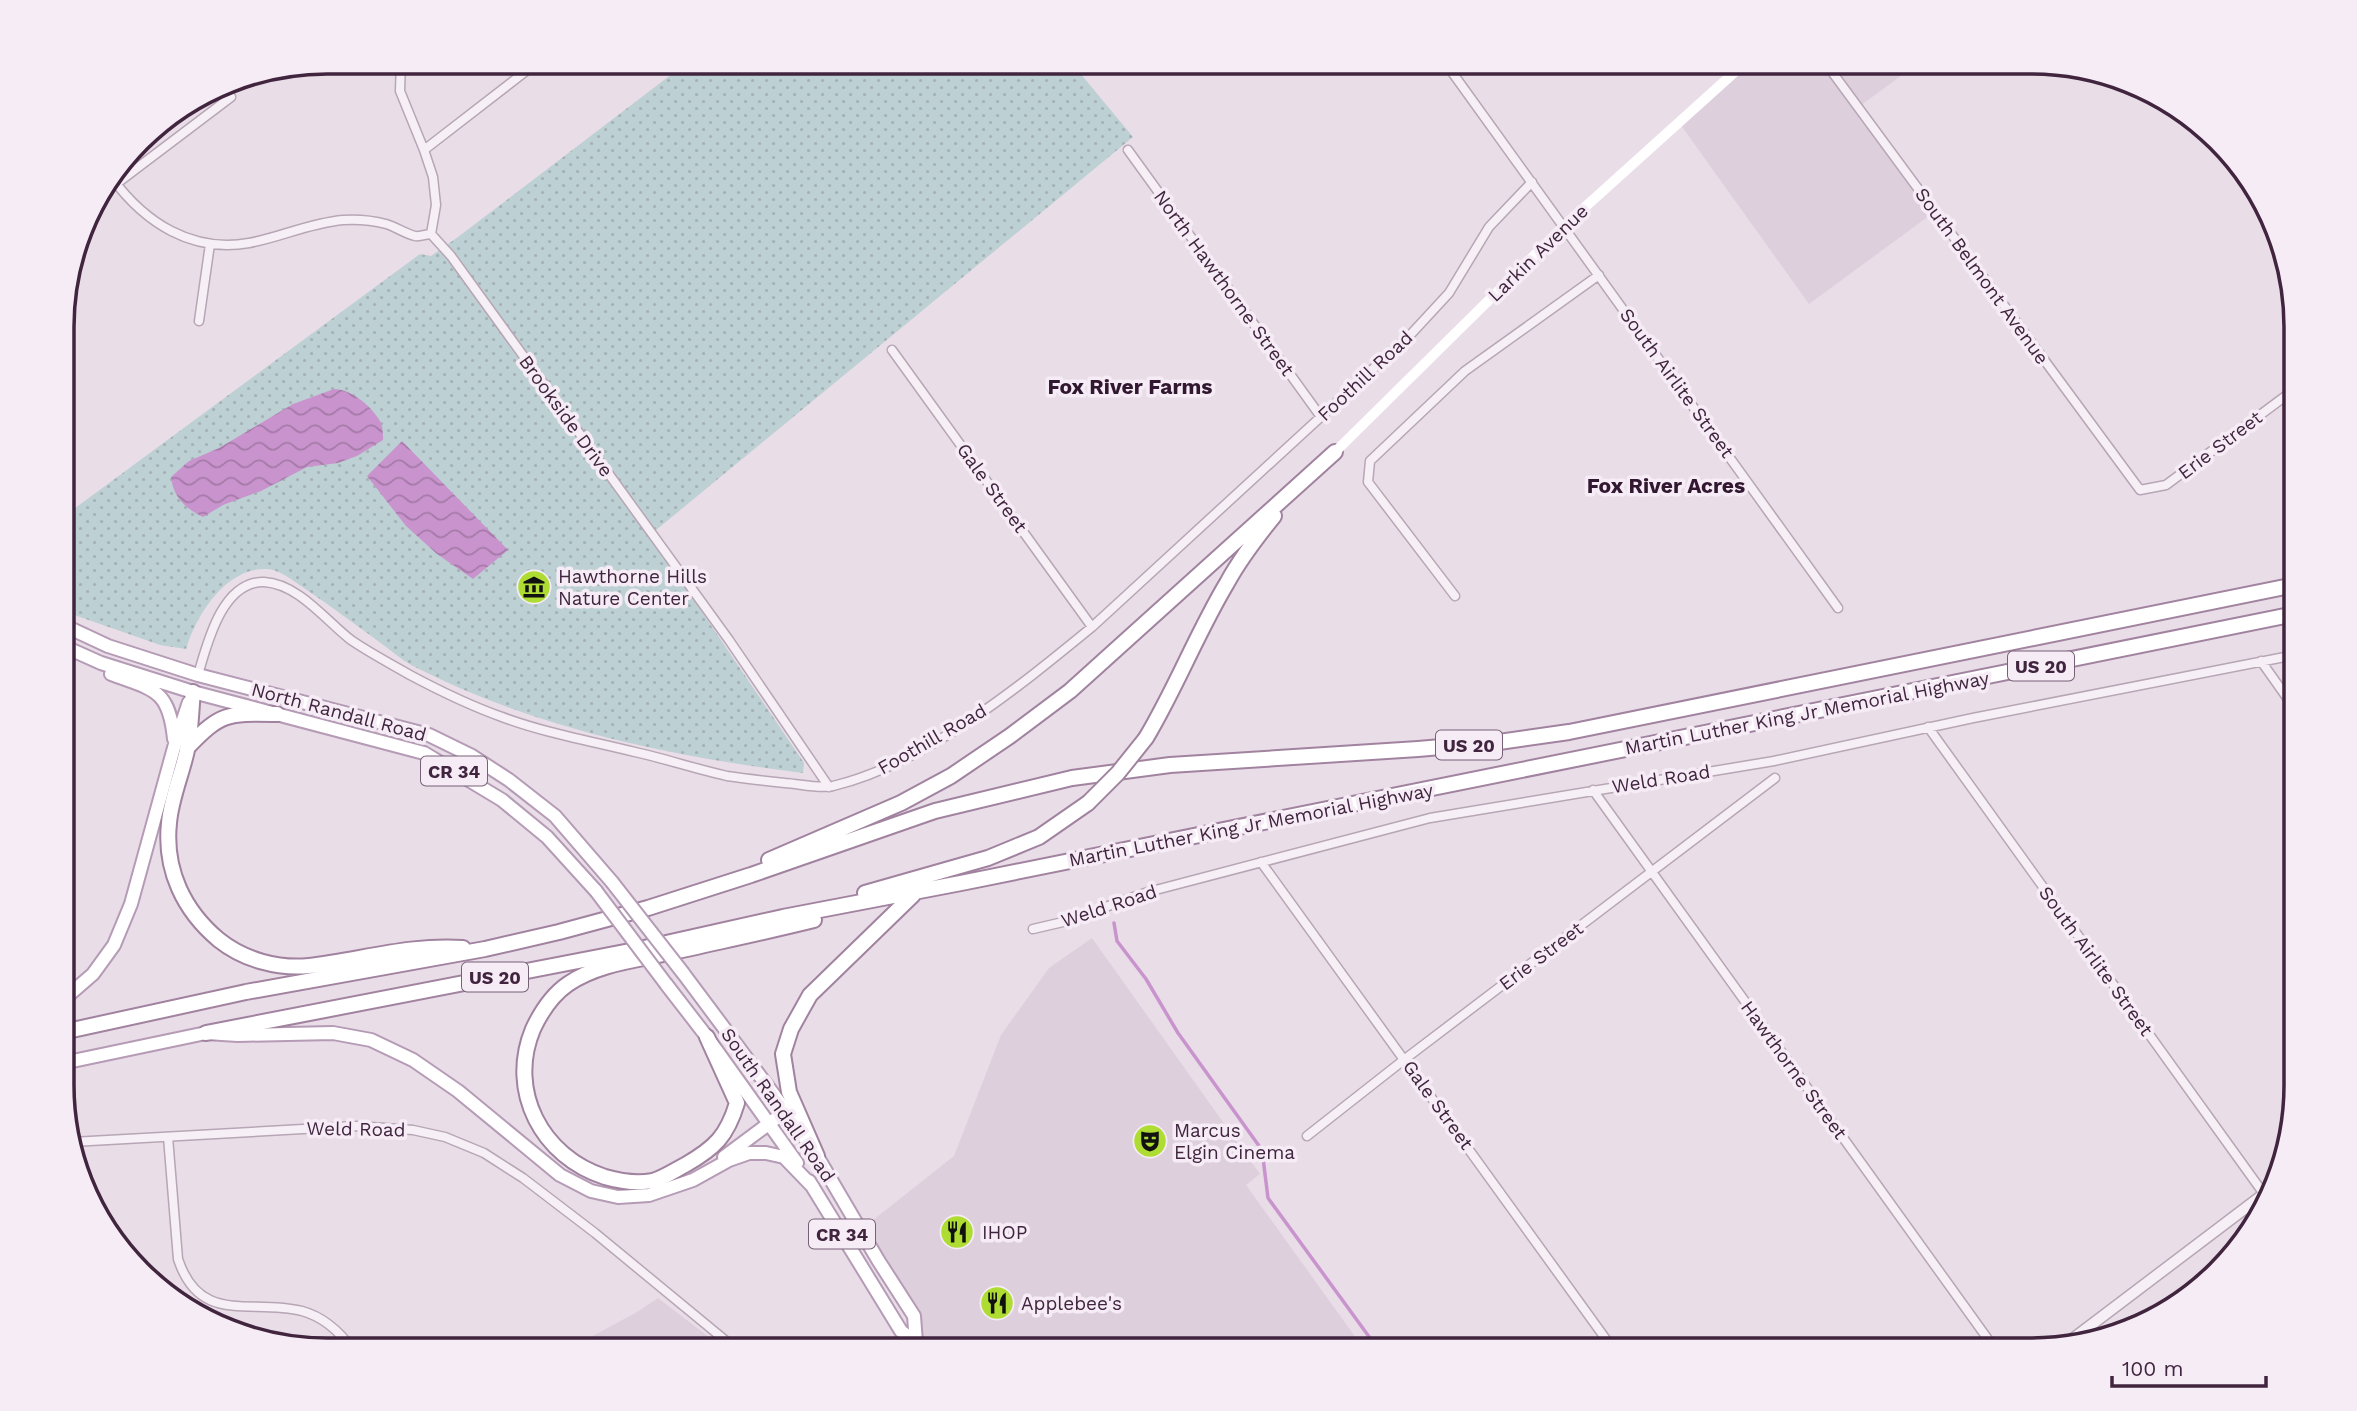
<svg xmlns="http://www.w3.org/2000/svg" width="2357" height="1411" font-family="'Work Sans',sans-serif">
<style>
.built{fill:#decfdd}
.park{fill:url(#park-dots)}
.water{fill:url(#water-waves)}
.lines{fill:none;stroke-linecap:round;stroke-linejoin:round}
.stream{stroke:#c994cd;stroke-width:3.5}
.minor-casing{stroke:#b7a6b5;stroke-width:11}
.tertiary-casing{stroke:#b7a6b5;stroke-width:13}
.primary-casing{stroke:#b59bb5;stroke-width:16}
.motorway-casing{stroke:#a183a0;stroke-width:18}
.minor{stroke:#f6f0f6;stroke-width:8}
.tertiary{stroke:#f6f0f6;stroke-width:10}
.secondary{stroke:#fff;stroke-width:10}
.primary{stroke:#fff;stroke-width:12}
.motorway{stroke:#fff;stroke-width:14}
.primary-bridge-casing{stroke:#b59bb5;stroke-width:16;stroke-linecap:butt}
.motorway-bridge-casing{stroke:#a183a0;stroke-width:18;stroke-linecap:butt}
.primary-bridge{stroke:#fff;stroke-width:12}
.motorway-bridge{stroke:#fff;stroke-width:14}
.labels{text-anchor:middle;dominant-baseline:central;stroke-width:7;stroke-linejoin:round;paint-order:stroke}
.shield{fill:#f6ecf6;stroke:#776176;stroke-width:2}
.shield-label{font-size:18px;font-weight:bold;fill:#41253f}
.street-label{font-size:19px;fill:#41253f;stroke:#f6ecf6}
.poi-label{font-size:19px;fill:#41253f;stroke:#f6ecf6;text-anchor:start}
.neighbourhood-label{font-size:21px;font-weight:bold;fill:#31172f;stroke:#f6ecf6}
.rim{fill:none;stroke:#41253f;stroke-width:3.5}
</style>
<defs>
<pattern id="park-dots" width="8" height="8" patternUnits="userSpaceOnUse" patternTransform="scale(1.75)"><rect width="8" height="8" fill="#bdd0d3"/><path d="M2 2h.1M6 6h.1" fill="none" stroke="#a4b2b6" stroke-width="1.8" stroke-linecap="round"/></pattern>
<pattern id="water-waves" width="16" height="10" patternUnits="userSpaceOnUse" patternTransform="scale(1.75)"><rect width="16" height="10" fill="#c994cd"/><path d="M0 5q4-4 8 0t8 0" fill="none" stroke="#a579a8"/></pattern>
</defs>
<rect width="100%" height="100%" fill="#e9dde8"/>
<!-- built -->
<path class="built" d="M1750,61H1820L1933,213L1809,304L1680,124Z
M1827,61H1921L1860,106Z
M1092,938L1260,1174L1246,1185L1364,1349L923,1350L917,1314L863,1228L954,1156L1001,1035L1049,968Z
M658,1298L726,1350H567L637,1312Z"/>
<!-- park -->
<path class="park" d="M689,61H1070L1133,137L650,535L804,763L803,773C669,756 538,729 417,668C404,662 393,652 382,644C356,625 331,606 304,588C295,582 279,569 267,569C226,567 196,615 186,649L160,645L63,611V517L420,254L431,256L458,237Z"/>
<!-- water -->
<path class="water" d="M334,389C351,389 373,407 381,423C383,428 383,435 383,440L357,456L338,463L307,467L261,491L223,505L203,517C186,509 173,497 171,477L189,461L219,448L293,404Z
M402,441L508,550L473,579L437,554L406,526L367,476Z"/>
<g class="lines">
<!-- stream -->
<path class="stream" d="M1114,923L1117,941L1146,979L1178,1033L1262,1150L1268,1198L1378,1349"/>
<!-- minor casing -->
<g class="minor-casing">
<path id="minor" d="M401,61L400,91L424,150L433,177L436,205L431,234
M1444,61L1838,608
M1824,61L2140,490L2166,485L2295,389
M424,150L539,61
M1128,150L1321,417
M112,178C145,223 192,253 249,243C281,237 310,223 343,220C358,219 371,220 386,224C396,227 406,234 415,236C420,237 427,234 431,234L451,256L729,640L829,787
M116,184L231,97
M199,321L210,244
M892,350L1092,627
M1455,596L1368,482L1370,461L1465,371L1599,275
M2261,661L2295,709
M198,675C207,644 222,581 264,582C299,584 326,621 351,640C370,653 391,664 410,675C440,691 471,706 502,717C545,733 591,741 635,752C666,759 696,769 727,776C747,779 766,781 785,783C800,784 819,789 833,786C925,764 1020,686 1092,627L1412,333L1449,293L1489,227L1532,182
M1928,727L2264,1194
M1593,790L1995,1349
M1261,862L1613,1349
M1033,929L1063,922L1148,892L1430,818L1774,761L1973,718L2295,655
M1307,1136L1405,1059L1775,778
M168,1137L178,1259C200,1326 251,1298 302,1311C324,1317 340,1332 353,1350
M72,1142L356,1126L413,1130L445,1137L484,1153L523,1178L595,1233L737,1350"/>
</g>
<!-- tertiary casing -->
<g class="tertiary-casing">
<path id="tertiary" d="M2066,1344L2268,1191"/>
</g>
<!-- primary casing -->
<g class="primary-casing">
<path id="primary" d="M63,625L108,646L198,675L429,735L472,756L509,780L555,816L612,882
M63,646L101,663L193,692L424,753L502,800L547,837L596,891
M111,674C154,690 169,689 174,739
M683,973L786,1111L817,1156L878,1260L914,1316L916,1342
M666,984L707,1037L797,1163
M63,1000L93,974L114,945L131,904L175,744L189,702
M63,1063L206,1033L238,1035L333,1033L371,1040L413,1060L458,1091L560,1175L591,1191L618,1197L649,1195L693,1180L729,1160L749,1153H766L784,1157L813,1187
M724,1157L786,1111
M809,1181L901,1331L916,1342L920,1350"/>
</g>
<!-- motorway casing -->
<g class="motorway-casing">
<path id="motorway" d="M193,692C191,711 191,731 187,750C182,774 171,798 169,823C164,870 184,911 219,940C244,960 278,969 309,966C360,960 412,944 463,948
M1146,738C1176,688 1197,633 1227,583C1240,559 1257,537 1274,516
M187,748C221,712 228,713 277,714
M769,860L901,803L951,776L1010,736L1070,691L1335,452
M865,893L988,858L1039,837L1088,803
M63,1032L246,992L485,949L559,932L648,908L751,875L935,811L1072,778L1170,765L1418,749L1499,742L1569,732L2295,585
M206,1033L635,950L783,917L961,883L2295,614
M707,1037L737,1103C727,1136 715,1148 685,1165C675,1170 662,1179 652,1181C636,1184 619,1181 605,1177C542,1157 507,1091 533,1029C541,1012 552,995 568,984C597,964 636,960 669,953C717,942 766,932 814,920
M817,1156L789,1092L783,1054L791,1029L810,995L913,895"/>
</g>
<!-- minor -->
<use href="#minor" class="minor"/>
<!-- tertiary -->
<use href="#tertiary" class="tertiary"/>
<!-- secondary -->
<path class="secondary" d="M1335,452L1564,226L1747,61"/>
<!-- primary -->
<use href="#primary" class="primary"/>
<!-- motorway -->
<use href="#motorway" class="motorway"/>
<!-- primary-bridge casing -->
<g class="primary-bridge-casing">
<path id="primary-bridge" d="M612,882L683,973
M596,891L666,984"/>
</g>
<!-- motorway-bridge casing -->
<g class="motorway-bridge-casing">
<path id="motorway-bridge" d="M1088,803L1118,773L1146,738"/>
</g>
<!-- primary-bridge -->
<use href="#primary-bridge" class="primary-bridge"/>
<!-- motorway-bridge -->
<use href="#motorway-bridge" class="motorway-bridge"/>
</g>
<!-- icons -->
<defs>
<g id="museum-disc" transform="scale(1.75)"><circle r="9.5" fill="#aedc33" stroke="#f6ecf6"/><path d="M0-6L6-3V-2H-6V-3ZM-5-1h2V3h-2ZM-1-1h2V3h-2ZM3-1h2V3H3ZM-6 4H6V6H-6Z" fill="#111"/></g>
<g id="theatre-disc" transform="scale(1.75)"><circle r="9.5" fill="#aedc33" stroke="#f6ecf6"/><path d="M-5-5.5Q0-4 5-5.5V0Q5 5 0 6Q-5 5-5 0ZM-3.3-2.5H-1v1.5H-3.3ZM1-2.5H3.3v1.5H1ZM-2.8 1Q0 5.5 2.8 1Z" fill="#111"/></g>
<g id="restaurant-disc" transform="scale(1.75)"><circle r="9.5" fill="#aedc33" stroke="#f6ecf6"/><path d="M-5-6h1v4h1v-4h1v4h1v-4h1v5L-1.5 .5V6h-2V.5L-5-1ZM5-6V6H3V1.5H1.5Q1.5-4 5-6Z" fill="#111"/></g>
</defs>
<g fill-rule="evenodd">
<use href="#museum-disc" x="534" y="587"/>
<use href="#theatre-disc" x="1150" y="1141"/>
<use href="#restaurant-disc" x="957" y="1232"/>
<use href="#restaurant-disc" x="997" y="1303"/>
</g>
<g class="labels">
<!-- shield labels -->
<g class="shield">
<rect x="2008" y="651.5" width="66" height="29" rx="5"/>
<rect x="1436" y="730.5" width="66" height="29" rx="5"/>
<rect x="421" y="756.5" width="66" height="29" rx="5"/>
<rect x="462" y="962.5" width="66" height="29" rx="5"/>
<rect x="809" y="1219.5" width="66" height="29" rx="5"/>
</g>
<g class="shield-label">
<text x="2041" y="666">US 20</text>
<text x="1469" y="745">US 20</text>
<text x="454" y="771">CR 34</text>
<text x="495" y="977">US 20</text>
<text x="842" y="1234">CR 34</text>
</g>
<!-- street labels -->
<g class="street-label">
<text transform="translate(1538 253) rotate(-44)">Larkin Avenue</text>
<text transform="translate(1982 276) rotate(54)">South Belmont Avenue</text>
<text transform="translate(1224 283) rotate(54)">North Hawthorne Street</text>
<text transform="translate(1365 376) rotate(-43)">Foothill Road</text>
<text transform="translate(1677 383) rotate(54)">South Airlite Street</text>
<text transform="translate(566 416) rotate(54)">Brookside Drive</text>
<text transform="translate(2220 445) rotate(-37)">Erie Street</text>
<text transform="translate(992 488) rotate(54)">Gale Street</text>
<text transform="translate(339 712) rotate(15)">North Randall Road</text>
<text transform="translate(1807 713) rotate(-11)">Martin Luther King Jr Memorial Highway</text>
<text transform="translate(932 739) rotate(-30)">Foothill Road</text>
<text transform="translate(1661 779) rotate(-9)">Weld Road</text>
<text transform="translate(1251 825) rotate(-11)">Martin Luther King Jr Memorial Highway</text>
<text transform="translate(1109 906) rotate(-18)">Weld Road</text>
<text transform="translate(1541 956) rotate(-37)">Erie Street</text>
<text transform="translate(2096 961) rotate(54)">South Airlite Street</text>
<text transform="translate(1794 1070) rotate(54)">Hawthorne Street</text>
<text transform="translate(778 1105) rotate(55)">South Randall Road</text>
<text transform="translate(1438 1105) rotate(54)">Gale Street</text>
<text transform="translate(356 1129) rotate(1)">Weld Road</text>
</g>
<!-- poi labels -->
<g class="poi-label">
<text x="558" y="576">Hawthorne Hills<tspan x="558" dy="22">Nature Center</tspan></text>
<text x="1174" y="1130">Marcus<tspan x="1174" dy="22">Elgin Cinema</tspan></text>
<text x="982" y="1232">IHOP</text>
<text x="1021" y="1303">Applebee's</text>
</g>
<!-- neighbourhood labels -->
<g class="neighbourhood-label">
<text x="1130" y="386">Fox River Farms</text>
<text x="1666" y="485">Fox River Acres</text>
</g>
</g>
<!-- crop -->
<path d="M0 0H2357V1411H0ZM327 74H2031A253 253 0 0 1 2284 327V1085A253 253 0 0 1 2031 1338H327A253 253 0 0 1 74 1085V327A253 253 0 0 1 327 74Z" fill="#f6ecf6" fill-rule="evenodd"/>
<path class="rim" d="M327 74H2031A253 253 0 0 1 2284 327V1085A253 253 0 0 1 2031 1338H327A253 253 0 0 1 74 1085V327A253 253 0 0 1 327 74Z"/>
<!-- scale -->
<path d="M2112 1376v10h154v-10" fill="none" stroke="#41253f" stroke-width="3.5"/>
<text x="2122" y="1376" font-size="21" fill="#41253f" stroke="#f6ecf6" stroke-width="5" paint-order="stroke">100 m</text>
</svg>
